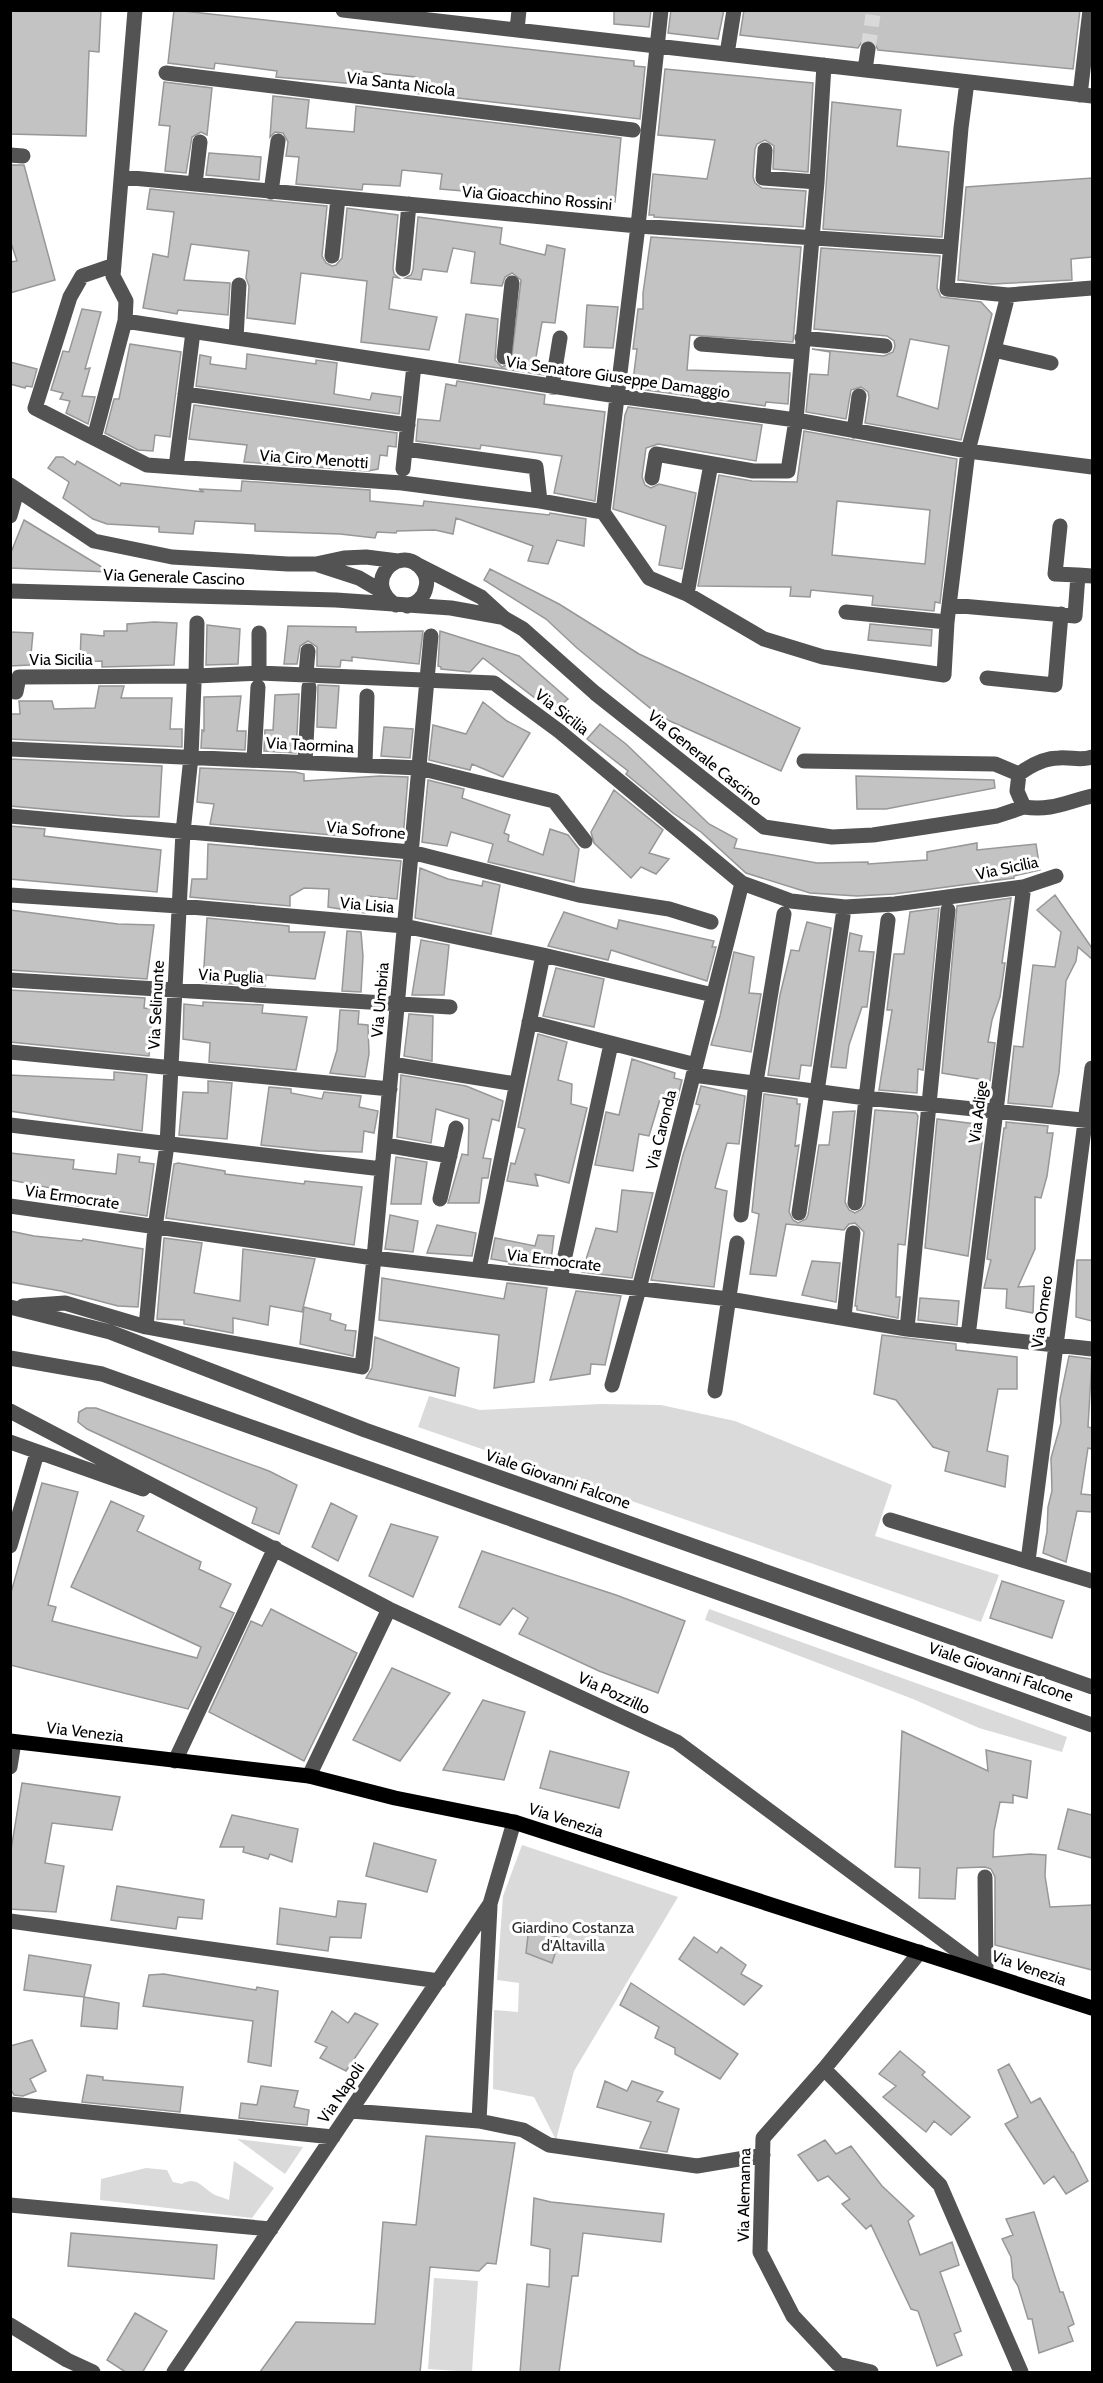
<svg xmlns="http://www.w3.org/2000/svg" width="1103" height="2383" font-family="Cabin,sans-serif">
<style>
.green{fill:#dadada}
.building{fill:#c3c3c3;stroke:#979797;stroke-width:1.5;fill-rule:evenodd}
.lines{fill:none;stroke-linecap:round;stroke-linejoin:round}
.minor-tunnel{stroke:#d9d9d9;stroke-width:15;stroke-dasharray:15 8;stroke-linecap:butt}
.minor{stroke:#535353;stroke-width:15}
.major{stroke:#000;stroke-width:15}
.labels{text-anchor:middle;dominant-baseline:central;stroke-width:6;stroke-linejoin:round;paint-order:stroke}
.street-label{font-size:16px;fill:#000;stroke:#fff}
.park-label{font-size:16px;fill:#313131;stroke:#fff}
</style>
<rect width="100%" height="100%" fill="#fff"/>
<!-- green -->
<path class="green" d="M429,1396L480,1410L601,1404L661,1405L735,1421L892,1485L875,1536L999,1575L981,1622L418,1427Z
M709,1609L1067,1737L1062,1752L979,1728L913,1699L705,1620Z
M522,1845L678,1897L574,2071L556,2140L534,2097L493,2089L494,2010L518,2012L519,1983L497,1980L503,1896Z
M237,2139L303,2147L285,2174Z
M234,2161L274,2188L252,2218L100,2200L101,2179L146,2168L167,2170L173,2182L182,2184C197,2175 203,2189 215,2195C220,2197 225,2198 229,2200Z
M434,2278L478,2281L472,2372L428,2369Z"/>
<!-- building -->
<path class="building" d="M10,10H101L99,52L89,51L86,136L10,134Z
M174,10L634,61V66L645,67L640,119L414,93L415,77L358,71L356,84L276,77L277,71L215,63L214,69L168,63Z
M614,10H651L649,27L614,24Z
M671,10H724L718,39L668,33Z
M744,10H1080L1073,69L878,50L874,42L869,39L861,43L858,48L740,35Z
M665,69L813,83L808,172L773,169L774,146L765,140L757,144L755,149L753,177L755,183L762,188L806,191L803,227L654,217V215H649L653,174L707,179L715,140L658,135Z
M164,82L212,88L207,135L201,132L192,137L186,173L165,171L170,126L159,125Z
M273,96L309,100L306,128L354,132L356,106L621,138L615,202L475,189V192L440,189L442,174L402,170L400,186L363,184L362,190L296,184L299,157L286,156L288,142L283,133L275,132L270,137Z
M832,102L901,110L897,146L949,152L942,237L823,229Z
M209,153L261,157L259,180L206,175Z
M10,165H24L55,280L10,293V262L17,261L10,240Z
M1092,178V257L1071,259L1072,280L992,284L958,280L966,187Z
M150,189L327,206L322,256L326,263L332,266L336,265L342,258L347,208L398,215L393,268L394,274L399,278L393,277L389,309L437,317L429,350L361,342L367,281L301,273L295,324L247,318L249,286L246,278L249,251L191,244L184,280L230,283L228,315L178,310L177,314L143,308L153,254L168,257L174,212L147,209Z
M418,217L502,228L500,244L545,255L547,245L565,249L555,323L542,322L535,363L546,365L544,375L459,362L466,314L498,319L495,360L502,367L511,363L521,280L512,273L505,277L502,286L471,283L475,252L453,248L447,272L423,269L421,280L405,278L411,275L413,270Z
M651,237L801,247L793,342L690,335L687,370L790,373L788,404L766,402L765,406L632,388L637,349H633L638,309H643V293Z
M821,248L940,256L937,288L941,297L981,302L992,314L961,440L865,423L869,397L868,392L861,387L851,390L846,419L806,412L810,374L828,375L830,352L812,349L884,356L893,352L895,346L894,341L887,336L814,329ZM910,339L949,346L938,409L897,396Z
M587,305L618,307L613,348L584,347Z
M82,309L101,312L85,369L90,368L82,396L95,397L88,424L66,413L70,401L60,399L63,393L51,390L63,351L69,352Z
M130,344L181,352L170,437L155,435L153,451L138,450L105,433L114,399H119Z
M247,354L316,364V360L337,363L334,394L370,400L372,393L401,397L399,414L196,386L200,355L211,357L210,364L246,369Z
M10,362L37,369L32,387L26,386L25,388L10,384Z
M457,381L545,395L544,404L605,412L595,501L554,493L562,456L481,445L480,449L416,441L418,419L440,421L446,384L456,386Z
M194,405L397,433L396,447L388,446L387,456L380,455L378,469L368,471L244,462L247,445L189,439Z
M628,407L762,425L756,461L658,444L646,448L642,477L645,485L651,488L659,484L696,493L682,569L659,565L666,526L613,509L625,415Z
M804,431L957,459L940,603L935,602L934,611L872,605L873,596L811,590L810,597L790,596L791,587L698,586L719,475L752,481L797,482ZM837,501L930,510L925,564L832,555Z
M56,457H63L75,465L77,461L120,486L121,483L204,492L199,489L241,491L242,481L370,490V501L423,506L424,501L549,515L550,513L586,519L584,546L557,540L548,564L528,561L533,546L456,518L453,534L435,530L397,531L396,533L377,532L375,538L340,534L255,531V524L217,522L195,521L193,534L159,532V527L107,524L93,519L63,498L69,482L48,468Z
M24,520L110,572L10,568V555Z
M490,569L559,604L639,654L800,728L781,771L661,717L577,648L546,619L484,580Z
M154,622L177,623L174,665L102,667V661L80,662L81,634L104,636V631H127V624Z
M870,624L932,630L931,646L868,640Z
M207,625L240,629L238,664L206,665Z
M288,626L356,627V632L423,631L419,664L352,657V661L341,660L340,667L317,666V647L308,641L300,646L297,664H284Z
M440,631L519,656L568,699L553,712L483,658L470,672L441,669V667L438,666Z
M10,632L33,633L30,665L10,666Z
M318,685L339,686L336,728L317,727Z
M99,686H124L121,698H172L170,729H182V747L10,739V714H20L19,701H52L54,709L95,708Z
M299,694L296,753L264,751L265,730H273L275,695Z
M241,696L237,731H246L245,750L201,748L202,730L204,731V697Z
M483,702L507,721L530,733L503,777L472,764L470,770L429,760L433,725L466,734Z
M600,724L626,744L709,824L737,839L734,848L817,863L868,862V864L927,860V852L977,843V850L1036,844L1040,870L1014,876V878L894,894L857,896L810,893L746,873L701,832L673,813L626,774L628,771L587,739Z
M384,727L413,729L410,758L381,756Z
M10,759L162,766L159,817L122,816L10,806Z
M200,768L295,772L304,774V781L380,776L408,777L403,839L340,829L339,835L343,836L210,824L214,804L197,802Z
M856,776L994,780L995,788L886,809H857Z
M428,780L464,789L462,798L510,815L504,833L509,835L508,841L543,855L550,829L568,835L579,849L574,882L488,862L493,844L451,832L447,846L422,842Z
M614,790L663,830L649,853L669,859L656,874L641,867L631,878L594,843L591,832Z
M10,826L45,829L44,836L161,850L157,892L10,879Z
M208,844L401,861L397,899L368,896L365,913L328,907L329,889L304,888L290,896V906L190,897L192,879H207Z
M420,868L448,879L482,886L483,881L500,885L491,934L415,918Z
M1055,895L1092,948V959L1078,947L1076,961L1066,981L1059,1073L1052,1107L1008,1103L1014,1046L1023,1047L1033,965L1055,967L1061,932L1037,910Z
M1011,898L1002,963H1005L1000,997L992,1020L988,1042L995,1043L990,1081L942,1073L957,906Z
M939,908L923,1070L918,1069L917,1093L879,1090L892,1010H887L894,954H904L910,912Z
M10,910L118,924L154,925L147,979L10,970Z
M564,912L617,929L619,920L714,941L712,947H716L707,981L611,950L608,960L548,946Z
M207,918L289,926V932H325L315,979L266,975L265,986L203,982Z
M807,922L831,928L811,1066L801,1065L799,1079L768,1075L780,995L791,950L799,951Z
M347,931L361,932L363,956L361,992L342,991Z
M850,933L862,936L859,951L874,952L867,1007H862L849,1045L846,1068L831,1067Z
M421,940L449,945L444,995H412Z
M734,952L754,957L749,993L761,994L751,1052L711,1045L720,1016Z
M556,968L604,979L594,1027L543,1016Z
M10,990L145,998L144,1008L153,1009L149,1056L10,1042Z
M203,1002L263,1005L262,1013L307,1017L296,1070L209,1062L210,1043L183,1039L184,1004L203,1006Z
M340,1010L359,1011L358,1024L368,1025L369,1054L365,1077L330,1073L337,1050Z
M409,1014L433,1016L432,1061L404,1056Z
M538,1034L567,1042L558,1080L572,1084L571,1104L587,1108L569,1183L535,1174L538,1186L507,1181L511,1163L515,1164L525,1129L518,1127Z
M632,1059L675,1073L674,1078L682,1080L677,1100L661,1096L649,1136L639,1134L633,1171L595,1165L606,1112L619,1115Z
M114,1072L147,1075L142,1131L10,1111V1075L114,1080Z
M401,1075L466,1086L503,1101L499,1121L492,1119L483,1158L491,1159L488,1178H482L479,1203H448L462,1154L468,1155L469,1119L436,1109L431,1143L397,1137Z
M208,1081L232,1083L227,1139L179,1135L183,1092L208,1093Z
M701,1086L745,1096L739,1144L727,1143L715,1188L727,1191L714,1287L651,1280L683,1155L700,1105L696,1104Z
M269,1087L291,1089V1093L322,1099L324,1092L361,1096L359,1107L378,1111L374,1133L364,1131L362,1152L319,1151L261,1145Z
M764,1094L797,1099V1104H800L795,1146L799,1145L789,1212L793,1220L798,1223L806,1219L808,1215L819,1145H829L833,1112L855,1111L845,1202L849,1210L855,1213L862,1209L865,1204L875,1110L916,1113L918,1116L905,1245L898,1244L896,1297H900L898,1318L857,1310V1306H855L864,1232L855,1223L849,1224L844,1230L786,1224L776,1276L750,1274L759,1214L752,1212Z
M937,1119L984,1125L968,1256L925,1248Z
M1006,1122L1048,1126L1047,1133H1053L1047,1176L1041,1198L1035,1197V1249L1018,1287L1034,1286L1033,1313L1006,1308L1007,1289L984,1288L991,1260L987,1259L1004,1128H1006Z
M10,1153L74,1160L73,1169L116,1174L118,1154L140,1157L139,1162L154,1164L147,1216L116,1211V1198L81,1196L79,1206L59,1202L61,1190L10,1180Z
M396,1157L427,1162L421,1204H391Z
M178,1163L225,1171V1174L304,1184L305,1181L362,1187L354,1245L166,1218L174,1164Z
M622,1190L653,1193L632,1278L582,1272L596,1228L617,1232Z
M390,1215L418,1221L413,1252L385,1249Z
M437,1225L476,1233L472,1256L427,1253Z
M10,1231L34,1236L82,1241L83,1239L143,1249L138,1307L118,1306L61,1291L10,1282Z
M538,1235L554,1236L550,1268L509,1264V1262L491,1259L495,1238L535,1246Z
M164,1238L202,1243L194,1293L240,1301L243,1249L315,1259L302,1312L270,1306L268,1325L233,1318V1333L184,1324V1320L157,1319Z
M1077,1260H1092V1321L1076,1317Z
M812,1261L840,1263L836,1302L802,1295Z
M382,1278L504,1299L507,1283L547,1288L534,1382L494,1388L499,1335L379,1320Z
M576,1291L621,1296L605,1365L591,1364L590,1374L550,1380Z
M920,1298L959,1301L957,1325L918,1320Z
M304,1307L331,1314L330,1320L346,1325L345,1330L356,1331L353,1356L300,1344Z
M882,1335L956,1344V1350L1017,1357V1389H998L987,1451L1008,1456L1005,1487L945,1471L949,1452L933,1447L896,1400L874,1394Z
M375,1337L459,1368L455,1396L366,1378L372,1368Z
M1069,1356L1092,1359L1088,1427L1092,1428V1449L1088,1448L1081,1494L1092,1495V1512L1077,1511L1066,1562L1043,1553L1047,1532L1048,1507L1052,1491L1051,1458L1061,1423L1060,1399Z
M86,1408H96L269,1471L297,1485L279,1534L252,1523L257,1508L87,1429L78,1422L79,1412Z
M42,1483L78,1492L48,1605L56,1607L52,1621L197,1658L201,1647L71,1587L111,1501L144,1516L137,1531L201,1562L199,1569L231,1584L220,1607L234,1613L188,1709L10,1665V1596Z
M331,1503L357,1516L338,1561L312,1547Z
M391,1524L438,1537L413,1597L369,1576Z
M482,1551L616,1595L685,1621L658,1693L599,1671L519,1634L528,1618L513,1608L500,1625L459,1607Z
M1002,1581L1064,1601L1052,1638L990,1618Z
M271,1609L357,1653L304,1761L209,1712L251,1621L262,1626Z
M392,1668L450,1693L400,1761L353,1740Z
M483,1700L525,1712L504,1780L443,1770Z
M902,1731L988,1771L986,1750L1031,1761L1027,1798L1013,1795V1803L1000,1802L994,1831L993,1857L1030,1854L1046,1855L1045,1876L1050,1907L1092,1905V1970L995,1945V1877L991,1869L985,1867L957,1868L955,1899L919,1898L920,1868L895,1867Z
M550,1751L629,1772L619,1808L540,1788Z
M22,1783L120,1797L112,1830L52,1823L45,1863L64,1866L56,1912L10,1909V1856Z
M1068,1809L1092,1815V1858L1058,1849Z
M232,1815L298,1829L292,1862L270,1854L268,1859L243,1852L244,1847H220Z
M374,1843L436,1860L427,1892L366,1876Z
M117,1886L204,1900L202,1919L178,1917L176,1929L111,1920Z
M338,1901L366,1904L361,1938L330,1937L328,1951L277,1944L280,1908L336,1917Z
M529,1927L560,1938L552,1963L526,1953Z
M694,1937L717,1953L721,1947L746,1965L741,1974L762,1986L744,2005L679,1959Z
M29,1955L91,1965L84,1997L24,1990Z
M164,1974L256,1990L257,1987L278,1991L271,2066L248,2062L253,2021L143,2006L149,1975Z
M631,1983L738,2054L720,2079L675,2054V2048L655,2038L659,2027L620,2005Z
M84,1997L119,2003L117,2029L81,2026Z
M332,2011L348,2023L355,2013L378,2024L346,2071L320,2058L327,2047L315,2042Z
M32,2040L46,2071L30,2079L36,2091L23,2096L14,2095L10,2088V2046Z
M900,2051L925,2072L922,2075L970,2117L951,2135L934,2121L926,2132L883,2097L896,2086L879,2074Z
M1009,2064L1031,2103L1040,2098L1072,2152H1073L1088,2181L1066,2194L1054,2176L1044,2184L1005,2124L1018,2117L998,2070Z
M87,2075L103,2077V2080L183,2087L180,2112L82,2102Z
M605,2081L627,2091L632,2081L663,2092L657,2101L679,2109L667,2152L640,2148L651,2122L597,2107Z
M261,2086L298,2091L294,2107L309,2110L307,2125L239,2118L241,2103L257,2105Z
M426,2136L515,2143L496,2264L487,2263L479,2271L430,2267L420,2373L260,2372L296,2322L375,2324L383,2222L416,2225Z
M825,2140L836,2154L851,2146L882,2186L914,2216L908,2221L920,2255L952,2242L959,2265L940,2272L961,2331L954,2334L962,2355L937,2366L918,2311L911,2309L871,2225L866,2229L842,2204L850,2199L828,2176L818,2181L798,2155Z
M534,2198L551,2202L664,2214L661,2242L583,2233L578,2276H572L559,2373H520L527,2284L549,2287L550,2249L531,2245Z
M1034,2212L1060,2292H1063L1074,2324L1068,2327L1073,2341L1039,2353L1032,2319H1028L1018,2286L1013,2278L1011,2257L1002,2239L1013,2235L1006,2219Z
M71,2233L217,2245L214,2279L68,2266Z
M135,2313L167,2331L142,2373H127L107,2360Z"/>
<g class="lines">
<!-- minor-tunnel -->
<path class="minor-tunnel" d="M868,49L873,15"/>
<!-- minor -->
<path class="minor" d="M343,10L1092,96
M517,30L519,10
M727,54L734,10
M865,70L868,49
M166,73L633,130
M967,82L961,128L947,289L1008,295L1092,288
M1080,95L1090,10
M765,150L763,178L817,182
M10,155L23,156
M122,177L638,226L949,247
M195,184L200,142
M271,192L278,141
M332,256L338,198
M114,265L82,276L70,297L35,408L147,465L402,483L540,501L603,512
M403,269L409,204
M125,321L617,396L796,420L968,451L1092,467
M236,338L239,285
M802,338L885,346
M701,344L801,352
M994,350L1051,363
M504,357L512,283
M552,387L560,338
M185,394L408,425
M854,431L859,396
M94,438L125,321L126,301L113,276L135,10
M406,449L536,467L540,501
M176,467L193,332
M403,469L414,365
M652,478L656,454L753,471H788L796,420L817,182L824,65
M10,485L94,541L172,557L288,564H316L344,558L366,557L398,561
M603,512L649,578L687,594L764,639L823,657L944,675L947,622L968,451L1008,295
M603,512L638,226L661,10
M10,516L17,491
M1060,526L1055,574L1078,575
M416,564L481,597L504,618L523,629L595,693L764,827L832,837L873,835L997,816L1024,807
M319,565L359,578L383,592
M10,591L336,600L451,608L501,617
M687,594L711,464
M396,605C362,584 396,545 419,566C425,572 428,580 426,587C424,598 417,603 407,606
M950,605L1075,616L1078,575L1092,576
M846,612L947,622
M259,673V633
M306,674L308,651
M196,676L197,623
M987,678L1055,685L1061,614
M10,691L16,692L19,677L196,676L259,673L494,683L559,731L742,883L791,901L845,907L895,904L1023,887L1056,876
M10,749L419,768L554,801L585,841
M1092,757C1081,761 1071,757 1059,758C1044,758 1031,765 1019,774L1017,791L1024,807C1052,811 1066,802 1092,796
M254,760L258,687
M804,761L995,764L1019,774
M305,762L309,687
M365,765L367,696
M10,816L411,852L579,895L669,909L711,922
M10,895L179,906L404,926L543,955L713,995
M10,980L450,1007
M529,1022L696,1065
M10,1052L390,1089
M392,1064L516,1084
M693,1075L866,1098L1092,1121
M10,1125L382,1169
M385,1145L450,1156
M440,1199L456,1128
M855,1203L866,1098L888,920
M10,1206L374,1258L729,1299L907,1329L1092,1349
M799,1213L843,916
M741,1215L756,1082L784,914
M479,1269L543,955
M560,1279L611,1044
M23,1306L65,1303L146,1327L362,1367L374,1258L431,636
M10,1307L110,1332L365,1430L1092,1687
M844,1317L853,1233
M146,1327L155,1228L167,1145L183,832L191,757L194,684
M907,1329L948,910
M968,1336L1023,893
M10,1358L102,1374L1092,1725
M612,1385L639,1289L742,883
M715,1391L737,1243
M10,1411L389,1609L677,1742L986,1972
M10,1442L143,1489
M890,1520L1092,1581
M10,1546L37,1453
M1028,1561L1092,1068
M175,1761L275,1548
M10,1767L14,1742
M309,1776L389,1609
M985,1877L986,1972
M10,1921L439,1981
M824,2069L940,2185L1021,2372
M10,2104L333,2137
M351,2111L479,2121L523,2130L549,2145L697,2166L763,2155
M479,2121L490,1906
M10,2205L271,2229
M10,2325L67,2360L93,2372
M174,2372L490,1904L514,1822
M871,2372L838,2364L793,2316L760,2252L763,2138L824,2069L920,1952"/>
<!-- major -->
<path class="major" d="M10,1741L309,1776L395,1798L514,1822L1092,2008"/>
</g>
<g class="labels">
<!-- street labels -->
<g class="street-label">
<text transform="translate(401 84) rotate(7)">Via Santa Nicola</text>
<text transform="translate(537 198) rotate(5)">Via Gioacchino Rossini</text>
<text transform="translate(618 377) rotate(8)">Via Senatore Giuseppe Damaggio</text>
<text transform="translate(314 459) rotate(4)">Via Ciro Menotti</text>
<text transform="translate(174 577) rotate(2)">Via Generale Cascino</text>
<text x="61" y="659">Via Sicilia</text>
<text transform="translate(562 712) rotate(38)">Via Sicilia</text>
<text transform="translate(310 745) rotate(3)">Via Taormina</text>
<text transform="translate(705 758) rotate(39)">Via Generale Cascino</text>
<text transform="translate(366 830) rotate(5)">Via Sofrone</text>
<text transform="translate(1007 868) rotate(-12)">Via Sicilia</text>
<text transform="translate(367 905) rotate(5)">Via Lisia</text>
<text transform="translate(231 976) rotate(3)">Via Puglia</text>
<text transform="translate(380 1000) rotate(-85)">Via Umbria</text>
<text transform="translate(156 1005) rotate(-87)">Via Selinunte</text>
<text transform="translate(978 1112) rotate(-83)">Via Adige</text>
<text transform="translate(661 1130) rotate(-76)">Via Caronda</text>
<text transform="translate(72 1197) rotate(8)">Via Ermocrate</text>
<text transform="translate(554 1260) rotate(7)">Via Ermocrate</text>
<text transform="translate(1042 1312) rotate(-82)">Via Omero</text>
<text transform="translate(558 1479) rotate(19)">Viale Giovanni Falcone</text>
<text transform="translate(1001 1672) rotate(19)">Viale Giovanni Falcone</text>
<text transform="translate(614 1693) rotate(25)">Via Pozzillo</text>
<text transform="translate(85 1732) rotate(7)">Via Venezia</text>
<text transform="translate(566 1820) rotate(18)">Via Venezia</text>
<text transform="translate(1029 1968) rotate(19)">Via Venezia</text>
<text transform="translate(341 2093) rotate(-56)">Via Napoli</text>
<text transform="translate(744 2195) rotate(-89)">Via Alemanna</text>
</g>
<!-- park labels -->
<g class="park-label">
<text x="573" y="1927">Giardino Costanza<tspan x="573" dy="18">d'Altavilla</tspan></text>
</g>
</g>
<!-- border -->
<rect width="1103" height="2383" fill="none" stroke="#000000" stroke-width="24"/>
</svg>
